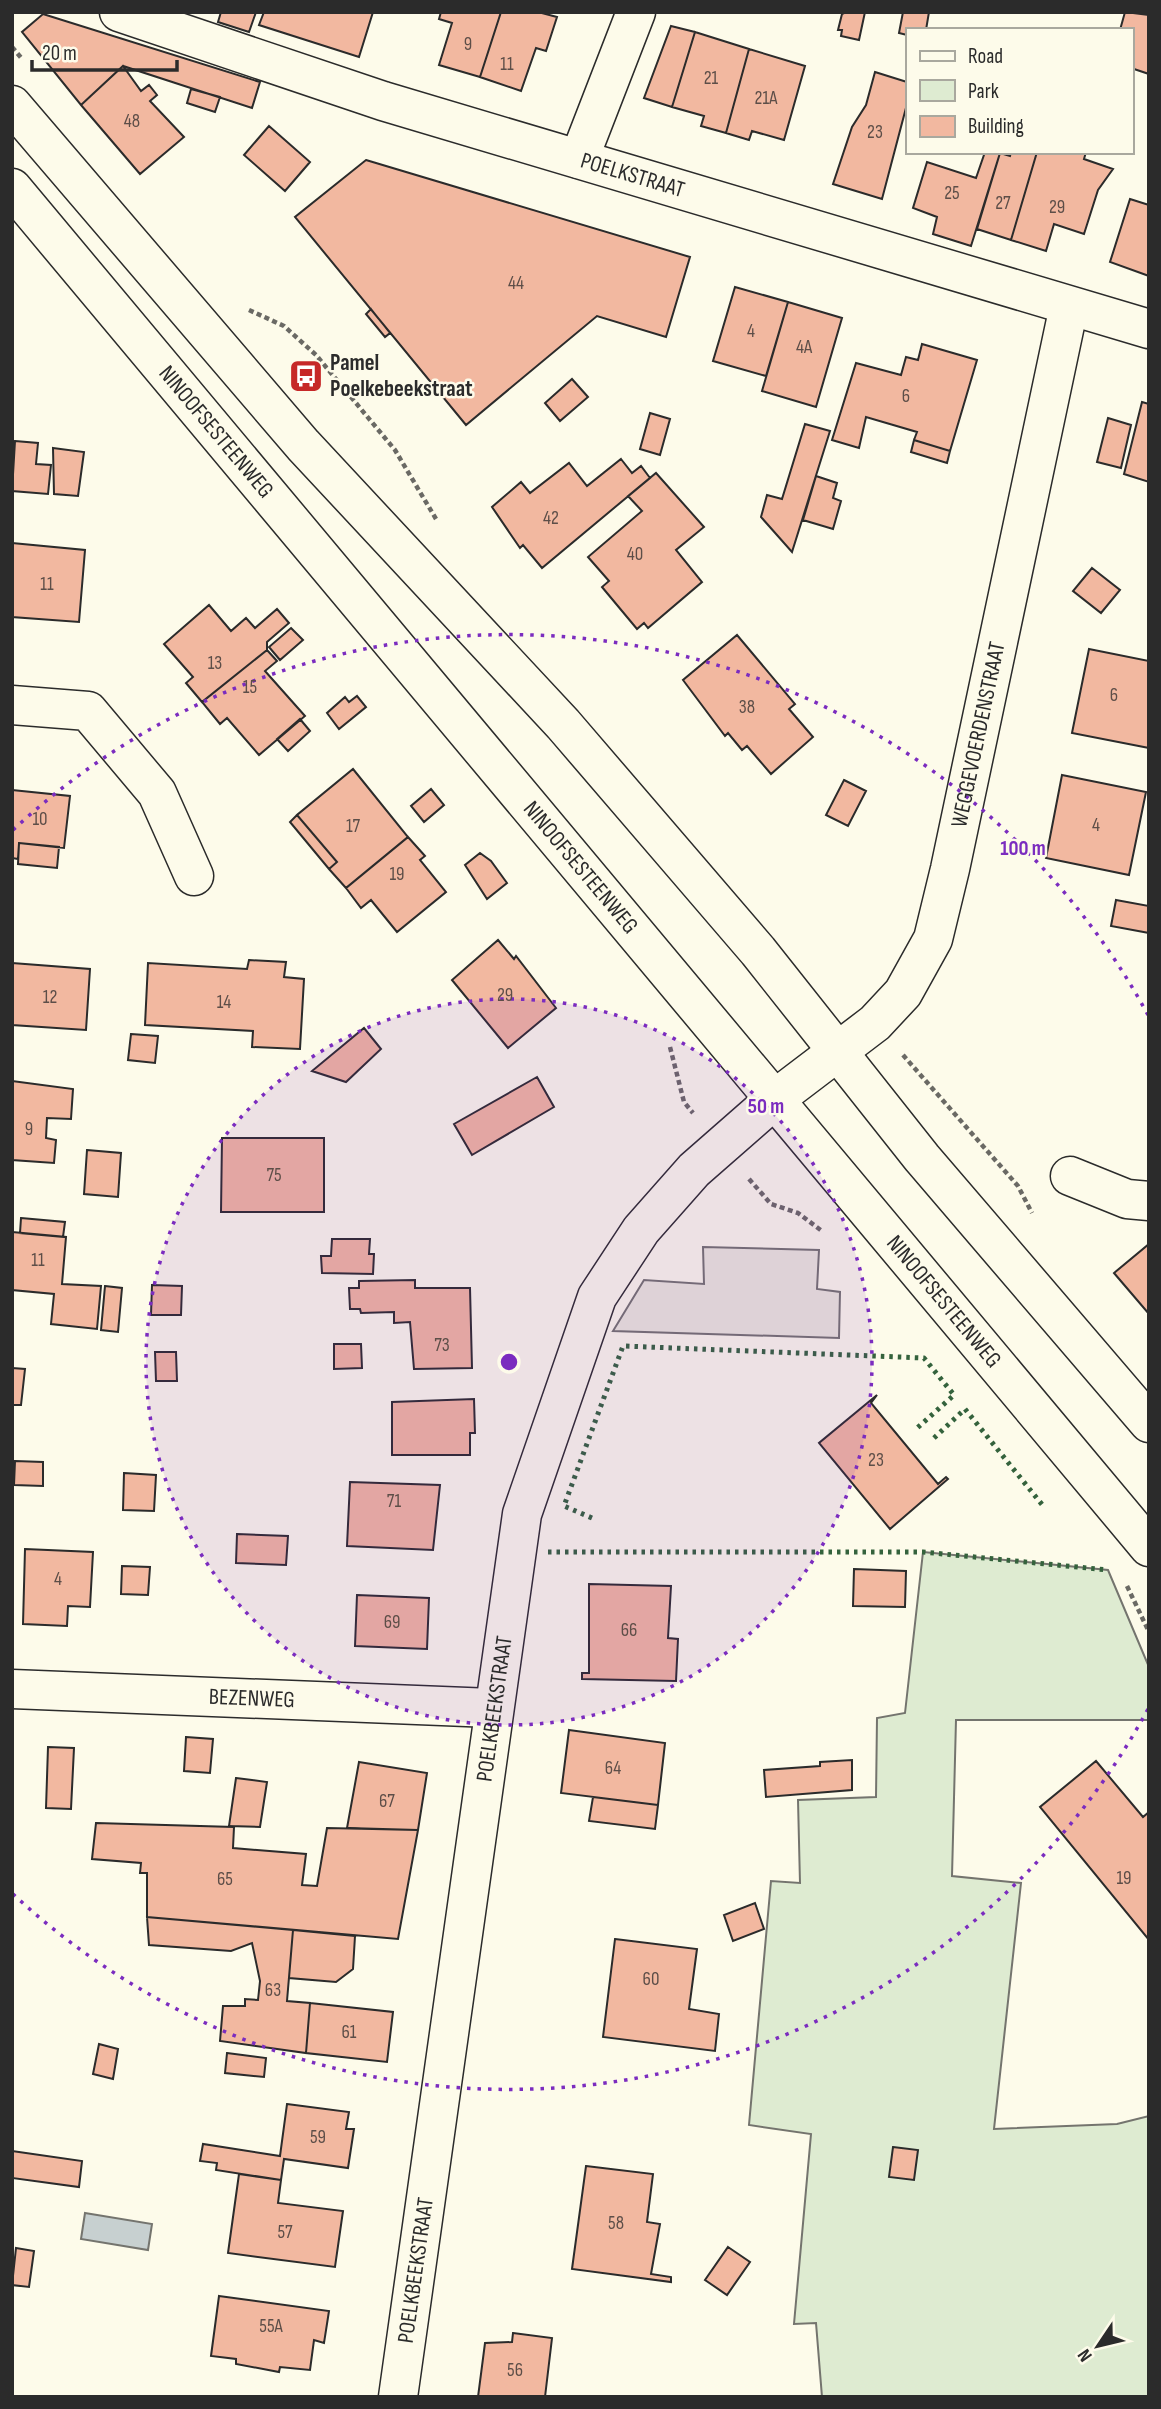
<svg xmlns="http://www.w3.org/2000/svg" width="1161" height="2409" font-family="'Sofia Sans Condensed',sans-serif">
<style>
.green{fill:#deebd1;stroke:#74746e;stroke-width:2}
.parking{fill:#eceadb;stroke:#74746e;stroke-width:2}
.water{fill:#c7d0d0;stroke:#74746e;stroke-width:2}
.building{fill:#f2b8a0;stroke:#2b2b2b;stroke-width:2}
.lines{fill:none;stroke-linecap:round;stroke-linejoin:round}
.street-casing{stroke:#2b2b2b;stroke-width:41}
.primary-casing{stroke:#2b2b2b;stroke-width:41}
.path{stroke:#6a6964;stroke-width:4.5;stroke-dasharray:5 3.5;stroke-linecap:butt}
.street{stroke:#fdfbea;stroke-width:38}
.primary{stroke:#fdfbea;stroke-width:38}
.hedge{stroke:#34623c;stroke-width:5;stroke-dasharray:3.5 5;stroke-linecap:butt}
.ring{fill:none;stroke:#7b2cbf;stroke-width:3.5;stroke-dasharray:3.5 7}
.labels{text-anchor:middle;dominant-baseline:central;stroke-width:5;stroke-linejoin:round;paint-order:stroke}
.number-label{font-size:19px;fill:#5d4e48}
.street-label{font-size:23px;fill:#2b2b2b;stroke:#fdfbea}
.poi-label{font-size:23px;font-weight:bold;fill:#2b2b2b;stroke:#fdfbea;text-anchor:start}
.centre{fill:#7b2cbf;stroke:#fdfbea;stroke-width:3.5}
.ring-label{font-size:21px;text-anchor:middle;font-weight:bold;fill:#7b2cbf;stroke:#fdfbea;stroke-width:5;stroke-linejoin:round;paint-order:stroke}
</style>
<rect width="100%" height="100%" fill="#fdfbea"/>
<!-- green -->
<path class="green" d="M923,1552L1108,1570L1149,1667V1720H956L952,1876L1021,1883L994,2129L1117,2124L1149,2116V2397H822L816,2323L794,2324L811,2134L749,2125L771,1881L800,1883L798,1800L876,1797L877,1718L905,1713Z"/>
<!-- parking -->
<path class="parking" d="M703,1247L819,1250L817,1289L840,1292L839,1338L613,1331L644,1280L704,1284Z"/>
<!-- water -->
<path class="water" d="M85,2213L152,2224L148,2250L81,2239Z"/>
<!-- building -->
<path class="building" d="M221,12H256L249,32L218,22Z
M264,12H373L359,57L259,25Z
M441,12H501L480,77L439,65L452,23L439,19Z
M501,12H538L557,17L546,51L536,48L521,91L480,77Z
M846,12H865L859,40L841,36L842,30H838L842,14Z
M903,12H929L926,30H907V35L899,33Z
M1125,12L1149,15V74L1131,68V30H1120Z
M43,14L260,82L252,108L123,66L81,105L22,32Z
M671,26L695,32L672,107L644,98Z
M695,32L749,49L726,133L701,126L704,116L672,107Z
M749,49L805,66L784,140L752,131L749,140L726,133Z
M123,66L141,91L149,85L157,95L150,101L184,137L140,174L81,105Z
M875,72L907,82V104L882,199L833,184L852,127L866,105Z
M191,89L220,97L215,112L187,103Z
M269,126L310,162L285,191L244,155Z
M985,152H1011L1010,156L1000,153L971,246L933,234L937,217L913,208L927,162L976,178Z
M1011,152H1037L1011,240L977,229L1000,153L1010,156Z
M1037,152H1086L1084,159L1113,169L1098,190L1084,234L1054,224L1046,251L1011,240Z
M366,160L690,257L666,337L597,316L466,425L295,217Z
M1130,199L1149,205V276L1110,262Z
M735,287L788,302L766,376L713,361Z
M788,302L842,318L816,407L762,391Z
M371,309L390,333L385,337L366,314Z
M922,344L977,360L950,451L914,440L917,432L866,417L859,448L832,440L856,363L901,375L906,357L918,360Z
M572,379L588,397L560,421L545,403Z
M1142,402L1149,404V482L1124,474Z
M650,413L670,419L660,455L640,449Z
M1108,418L1131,425L1121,468L1097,462Z
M805,424L830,431L792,552L761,517L767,495L782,499Z
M914,440L950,451L947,463L911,452Z
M15,441L38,443L36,464L51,465L48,494L12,491Z
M53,448L84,452L78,496L54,494Z
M621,459L632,473L641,466L650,478L542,568L523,545L520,548L492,507L521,482L530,493L569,463L587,486Z
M656,473L704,527L676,550L702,582L648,628L644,623L637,629L602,587L609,581L588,557L642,511L628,496Z
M816,476L837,483L833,498L841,501L833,529L803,520Z
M12,543L85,550L79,622L12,617Z
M1092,568L1120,590L1101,613L1073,591Z
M209,605L231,631L246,618L255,628L277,609L289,623L267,642V650L202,702L186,683L193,677L164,644Z
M291,628L303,640L280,660L269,647Z
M737,635L795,704L789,709L813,737L771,774L747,746L742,750L728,733L725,736L683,680Z
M1089,649L1149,661V748L1072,733Z
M267,650L277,661L265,671L305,716L259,755L227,718L220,724L202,702Z
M357,696L366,707L339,729L327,713L345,697L349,702Z
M300,719L310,731L288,751L277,739Z
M353,769L408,837L346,888L329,869L337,862L297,815Z
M1062,775L1146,792L1129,875L1046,858Z
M844,780L866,791L848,826L826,815Z
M431,789L444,805L424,822L411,806Z
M12,790L70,796L64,848L19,843L18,859L12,858Z
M297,815L337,862L329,869L290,822Z
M408,837L425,856L420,860L446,892L397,932L371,900L361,908L346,888Z
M19,843L59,847L57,868L18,864Z
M480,853L491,861L507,883L487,899L465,865Z
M1116,900L1149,906V933L1111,926Z
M498,940L514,959L516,956L556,1008L508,1048L452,980Z
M249,960L286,962L284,977L304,979L300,1049L252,1047L253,1031L145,1025L148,963L247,969Z
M12,963L90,969L86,1030L12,1025Z
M364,1028L381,1049L346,1082L312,1071Z
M131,1034L158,1036L155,1063L128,1060Z
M537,1077L554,1107L472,1155L454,1124Z
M12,1081L73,1089L71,1119L47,1118L46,1138L56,1140L54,1163L12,1160Z
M222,1138H324V1212H221Z
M87,1150L121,1153L118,1197L84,1194Z
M21,1218L65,1222L63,1237L20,1233Z
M12,1232L66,1237L62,1284L101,1286L97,1329L51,1324L54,1294L12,1290Z
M332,1239H370L369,1254H374L373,1274L322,1273L321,1256H331Z
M1149,1244V1314L1114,1273Z
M415,1280V1288H470L472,1368L414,1369L410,1322L394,1323V1312L361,1313L360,1309H350L349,1288H359V1281Z
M152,1285L182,1286L181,1315H151Z
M105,1286L122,1288L118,1332L101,1330Z
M334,1344H361L362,1368L334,1369Z
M155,1352H176L177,1381H156Z
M12,1368L25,1369L21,1405H12Z
M877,1395L871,1403L938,1484L946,1477L948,1479L890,1529L819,1443Z
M474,1399L475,1433H470V1455H392V1402Z
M15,1461L43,1462V1486L14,1485Z
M124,1473L156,1475L154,1511L123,1510Z
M350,1482L440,1485L433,1550L347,1546Z
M237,1534L288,1536L286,1565L236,1563Z
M25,1549L93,1552L90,1607L68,1606L67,1626L23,1624Z
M122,1566L150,1567L148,1595L121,1594Z
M854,1569L906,1571L905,1607L853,1606Z
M589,1584L671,1586L668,1638L678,1639L676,1681L582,1679V1673H589Z
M357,1595L429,1598L427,1649L355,1646Z
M569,1730L665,1743L658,1805L561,1793Z
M186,1737L213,1739L210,1773L184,1771Z
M48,1747L74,1748L71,1809L46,1808Z
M852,1760V1790L766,1797L764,1770L820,1766V1762Z
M1096,1761L1143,1817L1149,1812V1940L1040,1807Z
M359,1762L427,1773L418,1830L347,1828Z
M236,1778L267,1782L260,1827L229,1826Z
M593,1797L658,1805L655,1829L589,1821Z
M96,1823L234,1827L233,1848L306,1854L302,1885L317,1886L327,1828L418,1830L398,1939L147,1917V1873H140L141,1863L92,1859Z
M755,1903L764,1929L733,1941L724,1915Z
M147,1917L293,1930L287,2001L310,2003L306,2053L220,2041L223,2006H245V1999L258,2000L260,1981L252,1943L231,1951L149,1945Z
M293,1930L355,1936L353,1969L336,1982L289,1978Z
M615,1939L697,1949L689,2009L719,2014L715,2051L603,2037Z
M310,2003L393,2012L387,2062L306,2053Z
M99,2044L118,2049L113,2079L93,2074Z
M227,2053L266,2058L264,2077L225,2073Z
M287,2104L349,2112L346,2129H354L348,2168L284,2159L281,2180L216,2170L217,2163L200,2161L203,2144L280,2156Z
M893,2147L918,2150L914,2180L889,2177Z
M12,2151L82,2161L79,2187L12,2178Z
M586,2166L653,2174L647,2222L660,2224L651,2274L671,2277V2282L572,2269Z
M239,2174L281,2180L278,2203L343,2211L335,2267L228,2253Z
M728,2247L750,2262L727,2295L705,2280Z
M16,2248L34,2251L29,2287L12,2285Z
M219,2296L329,2311L324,2343L314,2340L310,2370L280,2367L279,2372L236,2364V2359L211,2356Z
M513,2333L552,2338L545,2397H478L485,2343L512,2342Z"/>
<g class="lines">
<!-- street casing -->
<g class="street-casing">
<g id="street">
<path id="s1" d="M119,12L383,101L1149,329"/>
<path d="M579,159L636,12"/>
<path d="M12,705L88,711L157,793L194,876"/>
<path d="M1070,1176L1127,1199L1149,1201"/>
<path id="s2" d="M12,1689L492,1708"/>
<path id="s3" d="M398,2397L522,1514L597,1297L641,1230L694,1170L775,1099L875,1023L903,993L933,939L950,869L1069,306"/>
</g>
</g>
<!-- primary casing -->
<g class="primary-casing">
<g id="primary">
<path d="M12,105L303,445L563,724L758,951L922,1158L1149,1423"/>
<path id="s4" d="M12,188L1149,1547"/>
</g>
</g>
<!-- path -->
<path class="path" d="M12,47L23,60
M249,310L284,326L316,355L395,450L436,519
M670,1047L684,1102L693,1113
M903,1055L1018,1186L1032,1213
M749,1179L771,1204L798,1213L822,1231
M1127,1586L1149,1632"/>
<!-- street -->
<use href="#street" class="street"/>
<!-- primary -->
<use href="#primary" class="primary"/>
<!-- hedge -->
<path class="hedge" d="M934,1438L965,1409L1044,1507
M592,1518L564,1506L623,1346L924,1358L954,1395L915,1430
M548,1552H923L1108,1570"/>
</g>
<!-- distance rings -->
<circle cx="509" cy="1362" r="363" fill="#7b2cbf" fill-opacity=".12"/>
<g class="ring">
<circle cx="509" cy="1362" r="363"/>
<path d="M1148 1709A727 727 0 0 1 13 1894M13 830A727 727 0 0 1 1148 1015"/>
</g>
<!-- icons -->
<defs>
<g id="bus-square" transform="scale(1.75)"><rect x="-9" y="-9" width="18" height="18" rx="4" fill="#c62828" stroke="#fdfbea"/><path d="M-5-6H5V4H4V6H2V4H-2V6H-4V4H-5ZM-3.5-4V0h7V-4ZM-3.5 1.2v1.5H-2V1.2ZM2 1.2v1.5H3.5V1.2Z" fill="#fff"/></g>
</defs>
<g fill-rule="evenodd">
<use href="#bus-square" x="306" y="376"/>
</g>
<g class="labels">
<!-- number labels -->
<g class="number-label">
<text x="468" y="44">9</text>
<text x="507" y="64">11</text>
<text x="711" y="78">21</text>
<text x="766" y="98">21A</text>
<text x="132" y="121">48</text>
<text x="875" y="132">23</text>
<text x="952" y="193">25</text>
<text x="1003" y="203">27</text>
<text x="1057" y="207">29</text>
<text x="516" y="283">44</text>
<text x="751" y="331">4</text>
<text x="804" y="347">4A</text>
<text x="906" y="396">6</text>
<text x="551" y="518">42</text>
<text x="635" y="554">40</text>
<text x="47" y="584">11</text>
<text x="215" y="663">13</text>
<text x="250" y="687">15</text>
<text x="1114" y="695">6</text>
<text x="747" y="707">38</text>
<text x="40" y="819">10</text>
<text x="1096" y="825">4</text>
<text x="353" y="826">17</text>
<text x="397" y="874">19</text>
<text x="505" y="995">29</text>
<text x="50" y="997">12</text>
<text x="224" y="1002">14</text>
<text x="29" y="1129">9</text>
<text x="274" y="1175">75</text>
<text x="38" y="1260">11</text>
<text x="442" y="1345">73</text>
<text x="876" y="1460">23</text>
<text x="394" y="1501">71</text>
<text x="58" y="1579">4</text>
<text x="392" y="1622">69</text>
<text x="629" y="1630">66</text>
<text x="613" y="1768">64</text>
<text x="387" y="1801">67</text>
<text x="1124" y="1878">19</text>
<text x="225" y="1879">65</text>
<text x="651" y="1979">60</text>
<text x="273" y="1990">63</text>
<text x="349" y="2032">61</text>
<text x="318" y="2137">59</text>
<text x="616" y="2223">58</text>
<text x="285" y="2232">57</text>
<text x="271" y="2326">55A</text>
<text x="515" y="2370">56</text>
</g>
<!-- street labels -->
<g class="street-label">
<text stroke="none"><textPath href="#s1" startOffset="539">POELKSTRAAT</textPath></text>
<text stroke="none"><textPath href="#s4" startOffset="318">NINOOFSESTEENWEG</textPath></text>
<text stroke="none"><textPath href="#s3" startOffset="1827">WEGGEVOERDENSTRAAT</textPath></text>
<text stroke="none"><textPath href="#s4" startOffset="886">NINOOFSESTEENWEG</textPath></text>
<text stroke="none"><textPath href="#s4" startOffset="1452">NINOOFSESTEENWEG</textPath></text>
<text stroke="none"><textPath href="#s2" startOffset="240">BEZENWEG</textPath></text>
<text stroke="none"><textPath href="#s3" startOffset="695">POELKBEEKSTRAAT</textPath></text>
<text stroke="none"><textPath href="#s3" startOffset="128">POELKBEEKSTRAAT</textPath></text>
</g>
<!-- poi labels -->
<g class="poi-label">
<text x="330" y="363">Pamel<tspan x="330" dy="26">Poelkebeekstraat</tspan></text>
</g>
</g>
<circle cx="509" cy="1362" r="10" class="centre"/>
<g class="ring-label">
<text x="1023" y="855">100 m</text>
<text x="766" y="1113">50 m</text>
</g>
<!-- border -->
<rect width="1161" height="2409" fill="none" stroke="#2b2b2b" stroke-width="28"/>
<!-- legend -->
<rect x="906" y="28" width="228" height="126" fill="#fdfbea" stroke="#a9a89e" stroke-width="2"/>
<rect x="920" y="51" width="35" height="10" fill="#fdfbea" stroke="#a9a89e" stroke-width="2"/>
<text x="968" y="63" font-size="21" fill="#2b2b2b">Road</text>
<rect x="920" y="80" width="35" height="21" fill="#deebd1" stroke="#a9a89e" stroke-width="2"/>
<text x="968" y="98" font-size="21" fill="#2b2b2b">Park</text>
<rect x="920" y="116" width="35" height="21" fill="#f2b8a0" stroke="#a9a89e" stroke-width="2"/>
<text x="968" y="133" font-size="21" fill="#2b2b2b">Building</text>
<!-- north arrow -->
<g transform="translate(1098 2346) rotate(235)" stroke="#fdfbea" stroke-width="5" paint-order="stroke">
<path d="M0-5L12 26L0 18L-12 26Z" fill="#2b2b2b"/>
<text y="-10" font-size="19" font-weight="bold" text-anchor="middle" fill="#2b2b2b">N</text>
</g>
<!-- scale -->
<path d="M32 60v10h145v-10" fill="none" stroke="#2b2b2b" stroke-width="3.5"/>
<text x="42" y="60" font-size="21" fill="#2b2b2b" stroke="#fdfbea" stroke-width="5" paint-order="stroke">20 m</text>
</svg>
